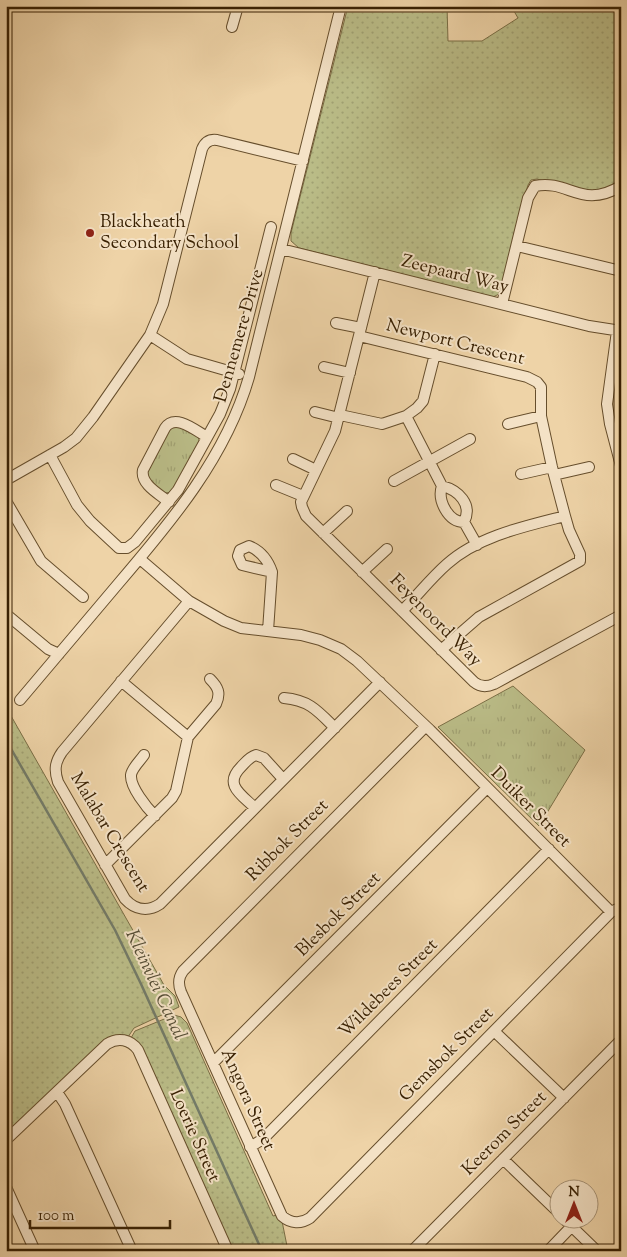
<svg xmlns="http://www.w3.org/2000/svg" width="627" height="1257" font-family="'Sorts Mill Goudy',serif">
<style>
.grass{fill:url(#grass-dots);stroke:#7a6e45}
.park{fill:url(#park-tufts);stroke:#7a6e45}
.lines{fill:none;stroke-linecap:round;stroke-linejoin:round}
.stream{stroke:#737b68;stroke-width:2.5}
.minor-casing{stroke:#664e2c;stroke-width:12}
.minor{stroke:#f4e2c6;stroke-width:10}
.poi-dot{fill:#8f2418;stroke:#f4e2c6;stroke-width:2}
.labels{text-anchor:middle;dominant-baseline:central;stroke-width:4;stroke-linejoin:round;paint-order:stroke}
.poi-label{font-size:18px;fill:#392103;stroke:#f4e2c6;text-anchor:start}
.street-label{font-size:18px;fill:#392103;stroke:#f4e2c6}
.water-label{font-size:19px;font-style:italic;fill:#564e36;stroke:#f4e2c6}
</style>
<defs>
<pattern id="grass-dots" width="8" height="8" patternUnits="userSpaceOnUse" patternTransform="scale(1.25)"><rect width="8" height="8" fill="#babc87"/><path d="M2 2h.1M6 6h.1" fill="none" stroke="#a1a173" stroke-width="1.8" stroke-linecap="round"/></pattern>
<pattern id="park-tufts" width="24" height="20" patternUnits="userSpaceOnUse" patternTransform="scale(1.25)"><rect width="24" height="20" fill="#babc87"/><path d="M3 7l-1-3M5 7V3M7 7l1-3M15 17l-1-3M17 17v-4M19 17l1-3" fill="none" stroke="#a1a173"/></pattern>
</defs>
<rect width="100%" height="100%" fill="#eed3a7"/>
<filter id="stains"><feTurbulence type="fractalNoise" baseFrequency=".004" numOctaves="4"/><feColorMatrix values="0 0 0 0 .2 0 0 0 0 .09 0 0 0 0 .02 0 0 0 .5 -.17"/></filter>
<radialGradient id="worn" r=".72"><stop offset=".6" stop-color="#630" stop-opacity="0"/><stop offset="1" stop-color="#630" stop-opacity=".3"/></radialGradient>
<!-- grass -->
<path class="grass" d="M348,6H447L448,41H482L518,18L511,6H621V182C593,200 566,187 537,179L531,180L528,185L503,287L501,293L493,297L299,248L291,241V233Z
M6,707L164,985L175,996L179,1007L134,1028L128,1037L123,1036L6,1135Z
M174,1015L181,1017L187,1023L273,1216L277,1215L282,1221L288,1251H232L131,1038L135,1031Z"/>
<!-- park -->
<path class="park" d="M178,425L198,437L200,443L172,492L165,493L147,480L145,473L170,428Z
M513,686L585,750L539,826L438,727Z"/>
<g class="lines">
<!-- stream -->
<path class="stream" d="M6,740L115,930L141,984L262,1251"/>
<!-- minor casing -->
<g class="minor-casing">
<path id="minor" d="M232,27L238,6
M517,246L621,271
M281,249L589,326L621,331
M375,272L335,431L301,502L302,507L306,516L474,682C480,687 487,687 494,684L621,615
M502,304L528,198L535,186C569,179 581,210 621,186
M336,323L361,328
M617,331L607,404L610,424L621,466
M150,335L187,359L239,374
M359,336L527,377L537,382L541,387V416L552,467L565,516L569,530L580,554V561L479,617L441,650
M324,367L350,373
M315,412L339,418
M340,415L382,424L406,416L417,408L423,401L435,354
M406,416L442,486C437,500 448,522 464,522L477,545
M508,424L541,416
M50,455L77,505L90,521L119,548H127L135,542L178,490L220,414L230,389L271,227
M293,459L316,470
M521,474L552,467
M554,475L589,467
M6,480L64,447L76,438L93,417L150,335L163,304L202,149C205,142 210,139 217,140L303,161
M394,481L470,439
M276,485L303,496
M442,486C458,490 473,504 464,522
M6,501L41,561L83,597
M169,502C159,494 140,484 143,470L165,428C175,413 195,430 207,437
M323,533L347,511
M140,559L189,601L224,621L241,628L301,635L320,640L341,649L357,661L430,730L611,912
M362,572L387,549
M189,601L62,752C55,762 54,770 58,782L125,899C135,910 148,912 160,904L380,682
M402,611C417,596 431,578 447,564C478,536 526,526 565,516
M6,614L48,649L59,654
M268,631L272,572C268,560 261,551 249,546L240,550L238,556L242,565L272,572
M121,681L188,737
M284,698C309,700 318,711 335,728
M20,700C53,661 85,623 118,584C171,522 226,457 249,377L341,6
M425,727L183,971C178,978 178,984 181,992L282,1216C291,1224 301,1224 310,1218L611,912L621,907
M144,755C140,761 132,768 131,775C130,787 147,808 155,816
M255,808C242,795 223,785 241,767C245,763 249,757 256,755L264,758L283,779
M105,865L172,798L176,791L188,737L216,704C221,693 218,687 210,679
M494,1031L564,1098
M213,1063L487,788
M57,1092L65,1104L132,1251
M6,1140L107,1044C118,1037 130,1039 138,1050L228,1251
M250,1147L263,1139L549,849
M503,1159L560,1214
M6,1187L35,1251
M565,1220L597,1251
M412,1251L621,1040
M548,1251L572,1226"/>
</g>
<!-- minor -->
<use href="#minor" class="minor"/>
</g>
<!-- markers -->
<circle class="poi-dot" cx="90" cy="233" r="5"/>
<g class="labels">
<!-- poi labels -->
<g class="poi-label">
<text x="100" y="223">Blackheath<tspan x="100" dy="21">Secondary School</tspan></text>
</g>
<!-- street labels -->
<g class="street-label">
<text transform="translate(455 275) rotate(14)">Zeepaard Way</text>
<text transform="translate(240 336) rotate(-74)">Dennemere Drive</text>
<text transform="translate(455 343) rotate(14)">Newport Crescent</text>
<text transform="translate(435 621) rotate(45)">Feyenoord Way</text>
<text transform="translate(530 808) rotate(45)">Duiker Street</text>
<text transform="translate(109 833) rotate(59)">Malabar Crescent</text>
<text transform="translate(288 841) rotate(-45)">Ribbok Street</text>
<text transform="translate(339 915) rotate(-45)">Blesbok Street</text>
<text transform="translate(389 989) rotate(-45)">Wildebees Street</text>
<text transform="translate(447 1055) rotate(-45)">Gemsbok Street</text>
<text transform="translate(247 1100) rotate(66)">Angora Street</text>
<text transform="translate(505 1134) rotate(-45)">Keerom Street</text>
<text transform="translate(194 1136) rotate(66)">Loerie Street</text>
</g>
<!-- water labels -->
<g class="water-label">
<text transform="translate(155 985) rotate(65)">Kleinvlei Canal</text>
</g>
</g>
<!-- margin -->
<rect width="627" height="1257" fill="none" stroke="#eed3a7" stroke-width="25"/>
<rect x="8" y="8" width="612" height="1242" fill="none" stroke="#392103" stroke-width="2.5"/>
<rect x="12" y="12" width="602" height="1232" fill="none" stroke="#392103"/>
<!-- north arrow -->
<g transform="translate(574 1204)"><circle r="24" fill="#f4e2c6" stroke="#a99578"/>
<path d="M0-4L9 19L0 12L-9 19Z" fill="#8f2418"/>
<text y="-8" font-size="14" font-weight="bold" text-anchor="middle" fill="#392103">N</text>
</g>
<!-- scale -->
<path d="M30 1220v8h140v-8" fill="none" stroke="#392103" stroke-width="2.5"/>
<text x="38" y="1220" font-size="15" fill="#392103" stroke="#f4e2c6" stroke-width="4" paint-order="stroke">100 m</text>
<rect width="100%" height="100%" filter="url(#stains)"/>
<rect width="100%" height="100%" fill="url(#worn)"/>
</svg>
